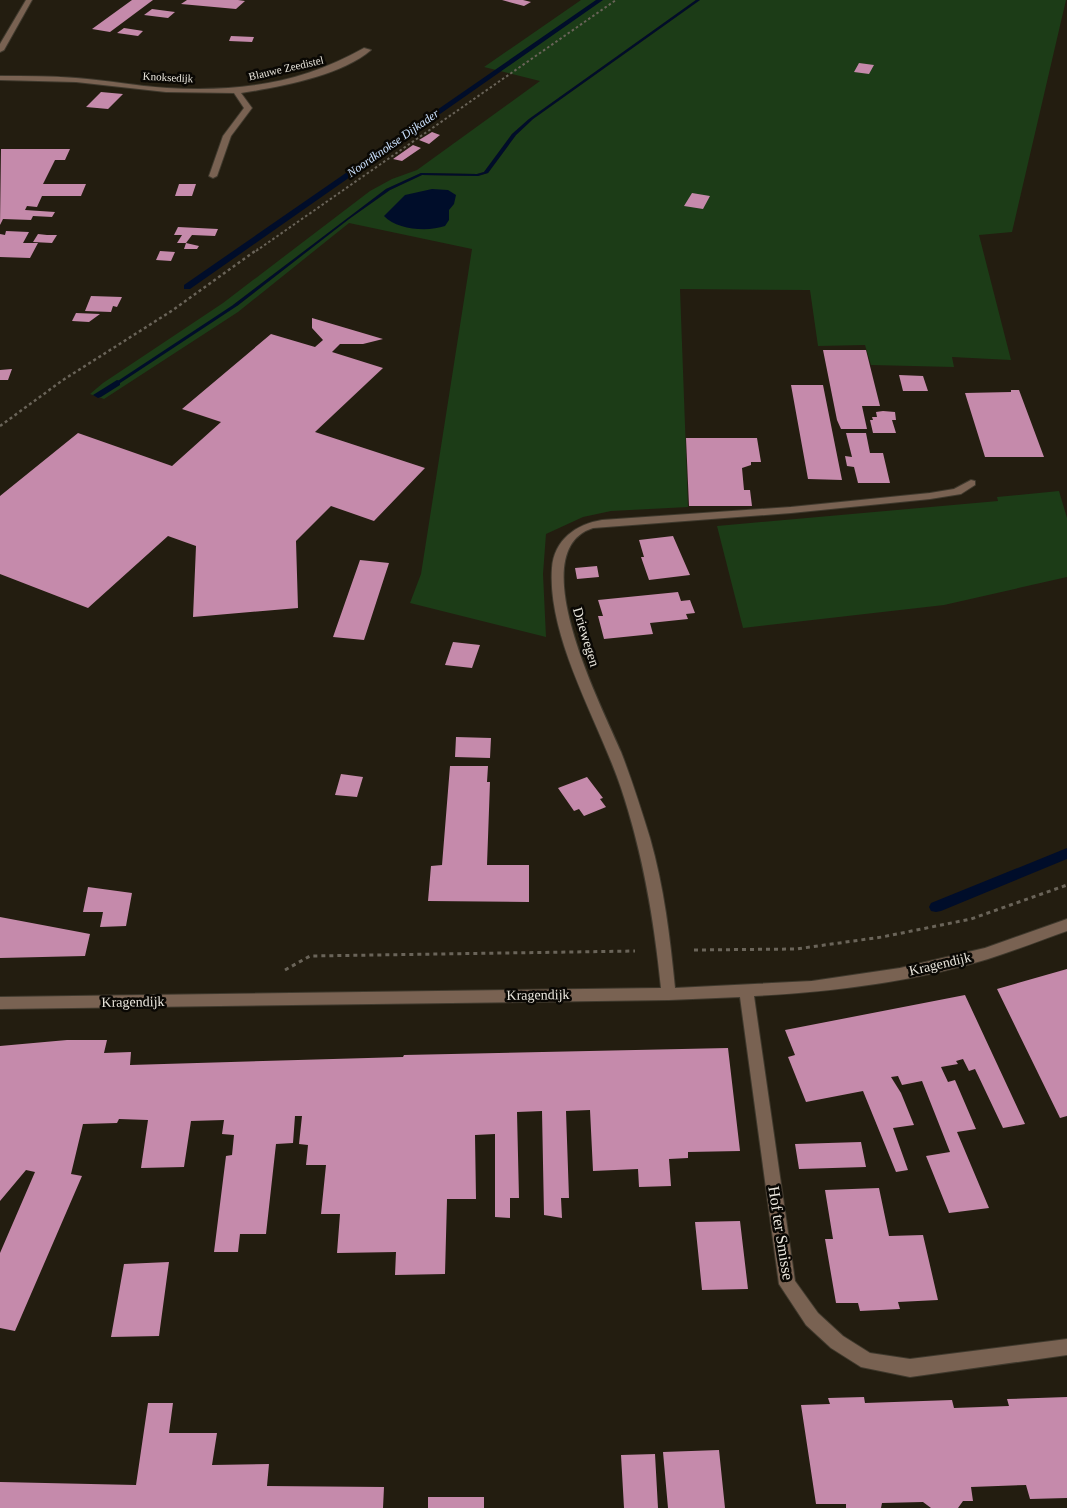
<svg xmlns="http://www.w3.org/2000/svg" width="1067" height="1508" font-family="'Times New Roman',serif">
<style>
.green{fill:#1c3c17}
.water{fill:#000d2a}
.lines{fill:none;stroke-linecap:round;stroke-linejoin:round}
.stream{fill:#000d2a;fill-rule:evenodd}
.building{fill:#c58aab}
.street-casing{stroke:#3f392d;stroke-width:2}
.path-far2{stroke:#6a6459;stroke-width:2;stroke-dasharray:2.5 2.5;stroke-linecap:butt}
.path-far1{stroke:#6a6459;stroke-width:2.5;stroke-dasharray:3 3;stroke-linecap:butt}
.path{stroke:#6a6459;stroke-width:3;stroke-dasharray:4 4;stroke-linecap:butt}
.street{fill:#796252;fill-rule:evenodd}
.labels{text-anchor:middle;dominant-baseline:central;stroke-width:5;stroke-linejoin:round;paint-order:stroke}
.far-street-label{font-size:11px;fill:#eae6dd;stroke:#0a0804}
.far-water-label{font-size:12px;font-style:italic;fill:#cbe1fe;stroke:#0a0804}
.street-label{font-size:14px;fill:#eae6dd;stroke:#0a0804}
.near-street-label{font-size:16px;fill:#eae6dd;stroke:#0a0804}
</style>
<rect width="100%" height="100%" fill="#231d10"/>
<!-- green -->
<path class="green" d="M581,0H696L529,119L512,134L484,172L477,174L421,173L386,189L233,305L237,306L349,219L390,190L422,175L478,176L488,173L516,135L533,119L700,0H1066L1012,232L979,235L1011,360L952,357L954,367L871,365L865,345L818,346L810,290L680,289L688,507L611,511L583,517L546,534L543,574L546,637L410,603L421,574L472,249L349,223L238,312L104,399L90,394L103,383L223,303L370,191L392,179L417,170L540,81L484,67Z
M1059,491L1067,518V577L944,605L743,628L717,526L998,501L997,497Z"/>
<!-- water -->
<path class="water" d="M696,0H700L533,119L516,135L488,173L478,176L422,175L390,190L349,219L237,306L105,393L101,392L233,305L386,189L421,173L477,174L484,172L512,134L529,119Z
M432,189L448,190L456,195L454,204L449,210V220L445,226C428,232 397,230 384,216L405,195Z"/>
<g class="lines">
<!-- stream -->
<path class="stream" d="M596,0H603L190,289H184V285Z
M117,380L120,381V385L101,397L98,398L93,395Z
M1067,848V859L941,911L936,912L931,911L929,907L931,903Z"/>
</g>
<!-- building -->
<path class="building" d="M132,0H153L110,32L92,29Z
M187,0H238L245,1L236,9L181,4Z
M502,0H523L531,2L524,6Z
M152,9L175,12L168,18L144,15Z
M124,28L137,30L143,31L138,36L117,33Z
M231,36L254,37L252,42L229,41Z
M859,63L874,65L869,74L854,72Z
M101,92L123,94L108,109L86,107Z
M432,132L440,135L429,144L419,140Z
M413,145L421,148L402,161L393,159Z
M1,149H70L65,160H55L43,184H86L81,196H42L37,207L27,206L25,210L55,212L52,217L33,216L31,220L3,219L0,225Z
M179,184H196L192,196H175Z
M692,193L710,196L703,209L684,206Z
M178,227L218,229L215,236L192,235L186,243L199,246L197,249H184L186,243H177L182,235H174Z
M6,231L29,232L23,243H38L30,258L0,257V234L5,235Z
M38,234L47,235H57L52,243L33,242Z
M160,251L175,252L171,261L156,260Z
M91,296L122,297L117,307L113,306L111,312L85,311Z
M76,313L100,314L89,322L72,321Z
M312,318L383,339L363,344H340L332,352L383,368L315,432L425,468L374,521L331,506L296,541L298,608L193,617L196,546L168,536L88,608L0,574V496L78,433L172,466L221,422L182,409L271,334L315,347L323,340L312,328Z
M823,350H866L880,406H862L867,429H841L837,420Z
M12,369L8,380H0V370Z
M899,375L923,376L928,391H903Z
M791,385H823L842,480L808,479Z
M1011,390H1019L1044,457H985L965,393L1011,392Z
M883,411L895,412L896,420H877H892L896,433H873L870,420H873L872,417H877L876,412Z
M846,433H866L870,453H883L890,483H858L854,467L847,466L845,456L852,457Z
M686,438H757L761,462H751V465L742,468L744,490H750L752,506H689Z
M673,536L690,575L649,580L641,557H644L639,540Z
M360,560L389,563L364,640L333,637Z
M597,566L599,577L577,579L575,568Z
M678,592L681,601L690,600L695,613L686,614L688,619L650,623L653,634L604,639L598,616H603L598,600Z
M453,642L480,645L472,668L445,665Z
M456,737L491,738L490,758L455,757Z
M450,766H488L487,782H490L487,865H529V902L428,901L431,866L442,865Z
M341,774L363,777L357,797L335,795Z
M587,777L603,798L600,799L606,807L584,816L579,809L574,811L558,788Z
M88,887L132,893L126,926L100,927L103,912H83Z
M0,917L90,934L85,956L0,958Z
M1067,969V1116L1060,1118L997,989Z
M965,995L1025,1124L1003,1128L975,1069L969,1071L963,1059L956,1061L958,1064L941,1067L948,1082L955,1080L976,1129L957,1132L989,1208L949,1213L926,1156L950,1152L922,1081L902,1085L898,1076L891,1077L901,1093L914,1125L893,1128L908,1170L896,1172L863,1091L806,1102L788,1057L795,1055L785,1030Z
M67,1040H107L104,1053L131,1052L130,1065L403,1057L404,1055L728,1048L740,1151L688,1152V1158L669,1159L671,1186L639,1187L638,1169L593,1171L590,1110L566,1111L569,1198H561L562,1218L544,1215L542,1111L517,1112L519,1198H510V1218L495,1217V1134L475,1135L476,1199H447L445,1274L395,1275L396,1252L337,1253L340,1214H321L326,1165H306L308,1145L299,1144L302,1116H295L293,1143L276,1144L266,1234H240L238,1252H214L226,1156L232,1155L234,1135L222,1134L224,1120L191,1121L184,1167L141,1168L148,1120L119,1119L117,1123L83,1124L71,1174L82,1176L15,1331L0,1328V1253L35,1172L26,1170L0,1201V1046Z
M861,1142L866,1167L799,1169L795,1144Z
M879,1188L889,1236L923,1235L938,1300L898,1302L900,1309L860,1311L858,1303H836L825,1239H833L825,1190Z
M740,1221L748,1289L702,1290L695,1222Z
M169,1262L159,1336L111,1337L124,1264Z
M864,1397L865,1403L952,1400L954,1408L1009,1406L1007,1399L1067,1397V1498L1030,1499L1026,1485L971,1487L973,1501H963L958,1508H931L923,1502L882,1503L881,1508H846V1504H816L801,1405L830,1404L828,1398Z
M148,1403H173L169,1433H217L212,1465L269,1464L267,1486L384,1487L383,1508H0V1482L136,1485Z
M719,1450L725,1508H668L663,1452Z
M655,1454L658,1508H624L621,1455Z
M428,1497H484V1508H428Z"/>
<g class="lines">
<!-- street casing -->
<g class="street-casing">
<path id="street" d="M26,0H32L4,50L0,52V44Z
M364,48L371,50C341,76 279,87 241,93L252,108L231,136L217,176L213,178L209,176L223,136L244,108L234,93L166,92L76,82L0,80V76C25,76 51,76 76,78C106,80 136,86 167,88C239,92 300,84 364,48Z
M971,480L975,481V485L961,494L930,499L791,513L593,528C520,551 604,710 621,752C632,780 641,809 650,838C664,887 670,937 675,988L812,981L900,968L985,948L1067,919V931C1041,940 1014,951 988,959C913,982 831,992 754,996L795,1281L818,1313L843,1336L870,1353L910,1359L1067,1339V1355L910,1377L861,1367L831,1348L806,1325L779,1284L740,997L669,1000L0,1009V997L661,988C654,919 643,854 621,788C599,722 547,638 552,568C554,540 576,524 602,520L791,507L930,493L954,489Z"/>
</g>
<!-- path-far2 -->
<path class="path-far2" d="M256,251L616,0"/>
<!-- path-far1 -->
<path class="path-far1" d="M0,426L63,380L173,310L258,249"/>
<!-- path -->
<path class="path" d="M694,950L796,949L882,937L971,919L1067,885
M285,970L310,956L635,951"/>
<!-- street -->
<use href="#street" class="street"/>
</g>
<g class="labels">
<!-- far-street labels -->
<g class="far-street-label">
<text transform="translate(286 68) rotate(-13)">Blauwe Zeedistel</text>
<text transform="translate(168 77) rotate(3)">Knoksedijk</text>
</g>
<!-- far-water labels -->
<g class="far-water-label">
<text transform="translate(393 143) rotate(-35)">Noordknokse Dijkader</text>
</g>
<!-- street labels -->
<g class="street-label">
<text transform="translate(586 637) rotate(73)">Driewegen</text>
<text transform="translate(940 964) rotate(-13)">Kragendijk</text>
<text transform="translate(538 995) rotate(-1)">Kragendijk</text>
<text transform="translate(133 1002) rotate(-1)">Kragendijk</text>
</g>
<!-- near-street labels -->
<g class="near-street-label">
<text transform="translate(781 1233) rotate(81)">Hof ter Smisse</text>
</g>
</g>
</svg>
